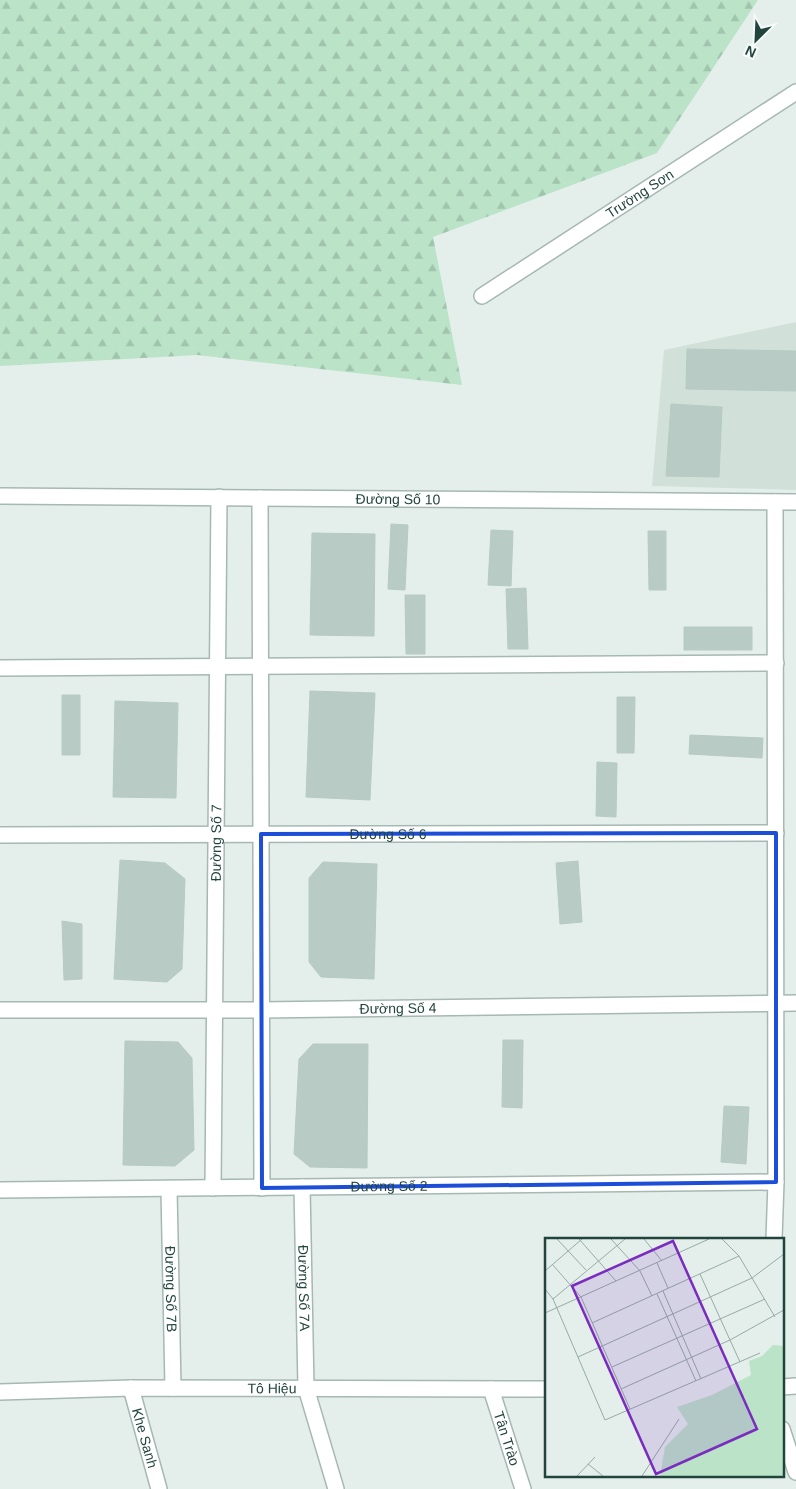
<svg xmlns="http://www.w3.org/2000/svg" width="796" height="1489" font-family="Helvetica,sans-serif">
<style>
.built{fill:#d2e0da}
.forest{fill:url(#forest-firs)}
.building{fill:#b9cbc5;stroke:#b6cac3}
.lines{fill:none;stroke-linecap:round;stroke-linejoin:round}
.minor-casing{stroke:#a6b8b3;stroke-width:18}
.tertiary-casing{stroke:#a6b8b3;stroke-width:18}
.minor{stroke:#fff;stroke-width:15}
.tertiary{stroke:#fff;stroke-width:15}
.marked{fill:none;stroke:#1d4ed8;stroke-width:4;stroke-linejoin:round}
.labels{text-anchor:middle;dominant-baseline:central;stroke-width:4.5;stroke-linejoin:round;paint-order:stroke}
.street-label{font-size:14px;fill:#21443d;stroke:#f6fbf9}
.inset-road{fill:none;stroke:#96aba5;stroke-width:1}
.view{fill:#7b2cbf;fill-opacity:0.15;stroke:#7b2cbf;stroke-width:2.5}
.inset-edge{fill:none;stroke:#21443d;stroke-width:2.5}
</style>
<defs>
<pattern id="forest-firs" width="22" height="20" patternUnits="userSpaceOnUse" patternTransform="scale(1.25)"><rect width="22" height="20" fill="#bbe3c8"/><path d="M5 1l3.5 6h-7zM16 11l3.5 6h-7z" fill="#a0c4ad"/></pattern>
</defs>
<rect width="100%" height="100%" fill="#e4efeb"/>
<!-- built -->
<path class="built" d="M796,322V490L652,486L664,350Z"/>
<!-- forest -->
<path class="forest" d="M0,0H758L657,153L433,237L462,385L197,355L0,366Z"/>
<!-- building -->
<path class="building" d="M687,349L796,351V391L686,389Z
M671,404L722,407L719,477L666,476Z
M391,524L408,525L405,590L388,589Z
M491,530L513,531L511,586L488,585Z
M648,531H666V590H649Z
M312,533L375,534L374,636L310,635Z
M526,588L528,649H508L506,589Z
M405,595H425V654H406Z
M684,627H752V650H684Z
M310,691L375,693L370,800L306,797Z
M62,695H80V755H62Z
M617,697H635L634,753H617Z
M115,701L178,703L176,798L113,797Z
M690,735L763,738L762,758L689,754Z
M597,762L617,763L616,817L596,816Z
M120,860L165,863L185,879L182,969L167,982L114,979Z
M578,861L582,922L560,924L556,863Z
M323,862L377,864L374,979L321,977L309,962V878Z
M62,921L82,924V979L64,980Z
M503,1040H523L522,1108L502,1107Z
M125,1041L178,1042L192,1058L194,1150L175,1166L123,1165Z
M313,1044H368L367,1168L310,1167L294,1154L299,1059Z
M724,1106L749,1107L746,1164L721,1162Z"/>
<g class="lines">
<!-- minor casing -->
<g class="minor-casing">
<g id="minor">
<path id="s1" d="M482,296L796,92"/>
<path id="s2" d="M0,496L796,502"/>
<path d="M260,498L262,1188"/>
<path d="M0,668L776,663"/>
<path id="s3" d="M0,835L776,833"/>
<path id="s4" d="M0,1010H261L796,1003"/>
<path id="s5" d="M302,1187L306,1388L336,1489"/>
<path id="s6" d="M213,1188L219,497"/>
<path id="s7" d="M169,1189L173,1388"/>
<path id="s8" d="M0,1190L776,1182"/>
<path d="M774,1239L776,1182L775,502"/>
<path id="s9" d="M131,1388L159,1489"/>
<path id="s10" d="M491,1389L523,1489"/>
<path d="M782,1429L796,1472"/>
</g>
</g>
<!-- tertiary casing -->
<g class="tertiary-casing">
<g id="tertiary">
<path d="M782,1387L796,1386"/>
<path id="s11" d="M0,1392L131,1388L546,1389"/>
</g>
</g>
<!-- minor -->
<use href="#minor" class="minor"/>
<!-- tertiary -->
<use href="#tertiary" class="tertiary"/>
</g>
<!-- marked area -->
<path class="marked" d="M776,833V1182L262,1188L261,834Z"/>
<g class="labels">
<!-- street labels -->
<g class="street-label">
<text stroke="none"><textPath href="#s1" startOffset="188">Trường Sơn</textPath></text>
<text stroke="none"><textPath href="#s2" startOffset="398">Đường Số 10</textPath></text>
<text stroke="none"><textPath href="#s3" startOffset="388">Đường Số 6</textPath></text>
<text stroke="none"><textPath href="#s6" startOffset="345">Đường Số 7</textPath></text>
<text stroke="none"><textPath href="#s4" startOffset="398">Đường Số 4</textPath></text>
<text stroke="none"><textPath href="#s8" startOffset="389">Đường Số 2</textPath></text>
<text stroke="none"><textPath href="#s7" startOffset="100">Đường Số 7B</textPath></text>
<text stroke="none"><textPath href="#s5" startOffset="101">Đường Số 7A</textPath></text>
<text stroke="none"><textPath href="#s11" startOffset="272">Tô Hiệu</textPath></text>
<text stroke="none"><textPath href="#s9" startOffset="52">Khe Sanh</textPath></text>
<text stroke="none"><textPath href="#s10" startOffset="52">Tân Trào</textPath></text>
</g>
</g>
<!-- overview -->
<g transform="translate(545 1238)">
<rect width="239" height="239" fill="#e4efeb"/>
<path d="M228,107L239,108V238H115L120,209L143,186L132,169L167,157L206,137L204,123L217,118Z" fill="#bbe3c8"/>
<path class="inset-road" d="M12,1L41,32M34,1L71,43M66,1L95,33L107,58M99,1L117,23M177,1L194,18L230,79M112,25L123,50M7,26L36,59L85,171M0,33L37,1M155,36L195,124M0,51L8,61L60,182L215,115M118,53L156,141M112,56L151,143M8,61L80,1M0,75L164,1M47,85L194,18M33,119L207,40L239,16M67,129L220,61M76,151L185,102L239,72M43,226L58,238M32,238L50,219M97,238L134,181"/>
<path class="view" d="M128,3L212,191L111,236L27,48Z"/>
<rect width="239" height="239" class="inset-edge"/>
</g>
<!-- north arrow -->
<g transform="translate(756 40) rotate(204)" stroke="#f6fbf9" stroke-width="4" paint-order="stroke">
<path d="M0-4L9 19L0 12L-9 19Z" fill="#21443d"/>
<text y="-8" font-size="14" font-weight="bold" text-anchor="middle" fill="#21443d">N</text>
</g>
</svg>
